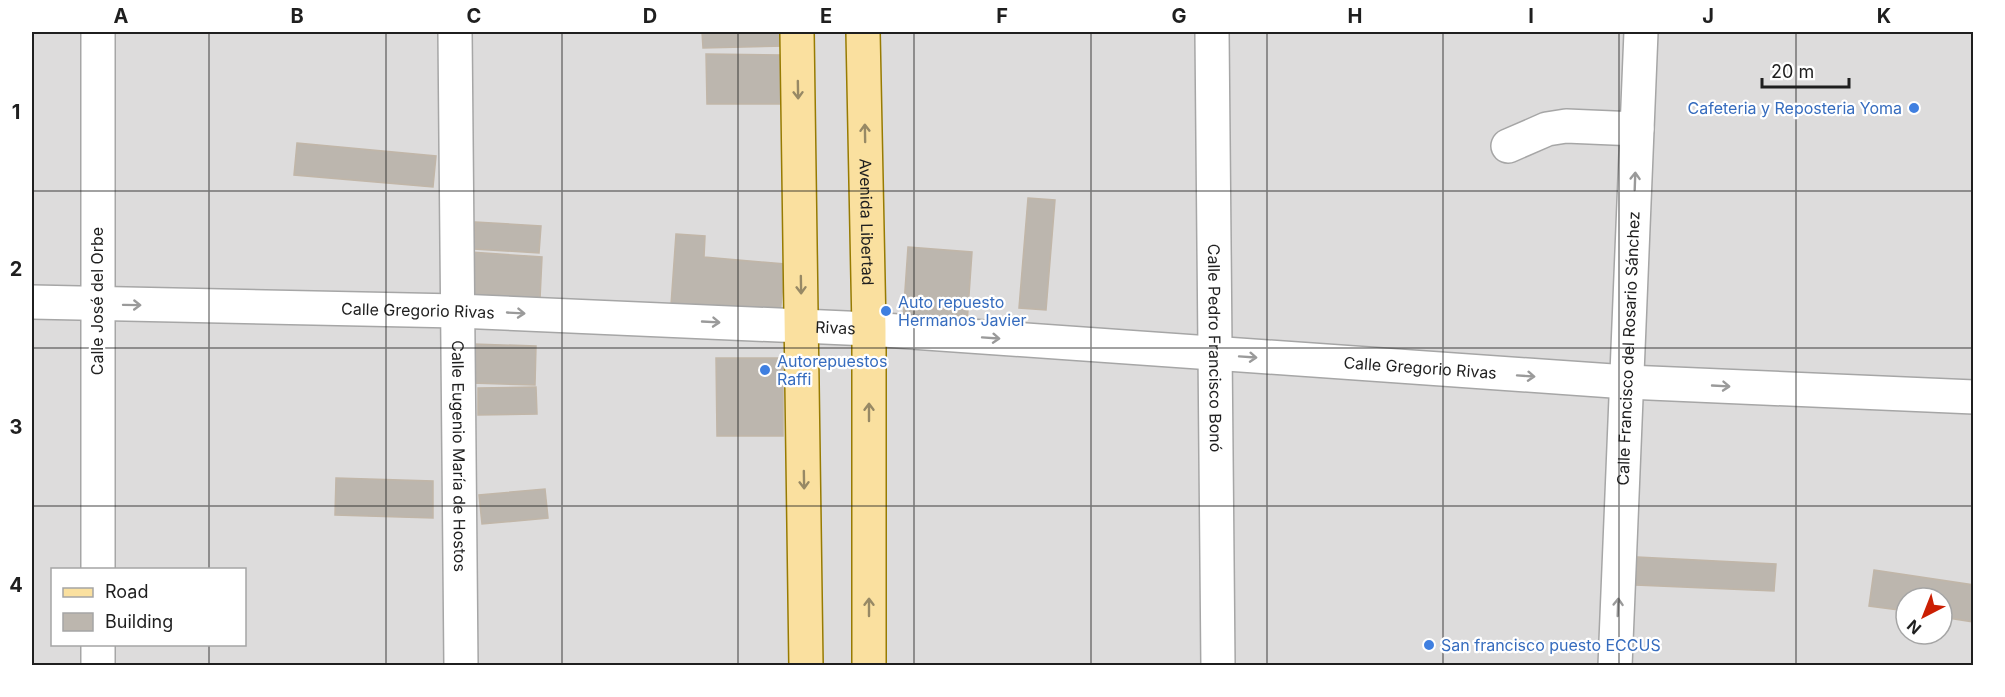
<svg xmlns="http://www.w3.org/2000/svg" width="2005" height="697" font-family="Inter,sans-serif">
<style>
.residential{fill:#dddcdc;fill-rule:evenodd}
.building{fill:#bcb6ae;stroke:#c1b6a8;stroke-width:1.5}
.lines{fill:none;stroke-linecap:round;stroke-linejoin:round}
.minor-casing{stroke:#a6a6a6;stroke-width:36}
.major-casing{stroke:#977b02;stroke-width:36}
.minor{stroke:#fff;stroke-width:33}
.major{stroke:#fae09f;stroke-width:33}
.oneway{stroke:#978965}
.oneway2{stroke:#9a9a9a}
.grid{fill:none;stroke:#1f1f1f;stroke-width:1.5;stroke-opacity:0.55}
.shop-dot{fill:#3f7fe0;stroke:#fff;stroke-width:2}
.labels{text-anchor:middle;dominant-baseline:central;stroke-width:4.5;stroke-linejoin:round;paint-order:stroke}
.shop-label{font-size:16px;fill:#366cbe;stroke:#fff;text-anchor:start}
.street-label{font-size:16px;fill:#1f1f1f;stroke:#fff}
.neatline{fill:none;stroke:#1f1f1f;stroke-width:2}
.grid-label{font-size:20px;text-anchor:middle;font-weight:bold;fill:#1f1f1f}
</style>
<rect width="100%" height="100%" fill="#efede5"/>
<!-- residential -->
<path class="residential" d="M32,32H1973V665H32ZM52,570H244V644H52ZM1906,598H1942V634H1906Z"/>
<!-- building -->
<path class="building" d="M702,32H785V46L703,48Z
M706,54L783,55V104H707Z
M297,143L436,156L433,187L294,175Z
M1028,198L1055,200L1046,310L1019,308Z
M475,222L541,226L539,253L474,249Z
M676,234L705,236L704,257L785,264L780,315L671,305Z
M908,247L972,252L967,324L903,319Z
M470,252L542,257L540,299L468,295Z
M473,344L536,346L535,385L472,383Z
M716,358H783V436H717Z
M536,387L537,414L478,415V388Z
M336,478L433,481V518L335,515Z
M545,489L548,518L482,524L479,495Z
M1637,557L1776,564L1774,591L1636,585Z
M1874,570L1974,585V622L1942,617V598H1906V611L1869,606Z"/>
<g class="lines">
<!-- minor casing -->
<g class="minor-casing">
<g id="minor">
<path d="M98,32V570"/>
<path id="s1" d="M455,32L461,666"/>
<path id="s2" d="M1212,32L1218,666"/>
<path d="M1508,146L1547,129L1566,126L1637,129"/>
<path id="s3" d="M32,302L457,311L869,329L1627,382L1974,397"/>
<path d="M98,644V666"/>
<path id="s4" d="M1615,666L1641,32"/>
</g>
</g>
<!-- major casing -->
<g class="major-casing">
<g id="major">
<path d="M797,32L806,666"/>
<path id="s5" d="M863,32L869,329V666"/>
</g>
</g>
<!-- minor -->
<use href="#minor" class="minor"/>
<!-- major -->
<use href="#major" class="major"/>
</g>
<!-- one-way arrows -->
<defs><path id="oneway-shaft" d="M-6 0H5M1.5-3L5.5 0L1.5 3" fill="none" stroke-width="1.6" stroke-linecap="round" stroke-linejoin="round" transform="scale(1.5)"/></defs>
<g class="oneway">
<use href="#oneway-shaft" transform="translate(798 90) rotate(89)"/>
<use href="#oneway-shaft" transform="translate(865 133) rotate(-91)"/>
<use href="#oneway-shaft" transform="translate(801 285) rotate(89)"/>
<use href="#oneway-shaft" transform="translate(869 412) rotate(-90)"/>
<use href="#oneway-shaft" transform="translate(804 480) rotate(89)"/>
<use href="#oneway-shaft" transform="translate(869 607) rotate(-90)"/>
</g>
<g class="oneway2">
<use href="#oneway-shaft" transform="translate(1635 181) rotate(-88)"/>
<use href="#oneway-shaft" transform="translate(132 305) rotate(1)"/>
<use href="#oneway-shaft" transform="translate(516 313) rotate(3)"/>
<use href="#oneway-shaft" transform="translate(711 322) rotate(3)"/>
<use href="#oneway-shaft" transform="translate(991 338) rotate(4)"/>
<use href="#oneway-shaft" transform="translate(1248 357) rotate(4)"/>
<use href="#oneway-shaft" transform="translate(1526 376) rotate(4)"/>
<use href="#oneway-shaft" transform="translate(1721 386) rotate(3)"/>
<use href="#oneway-shaft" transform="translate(1618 607) rotate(-88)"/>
</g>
<!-- grid -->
<path class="grid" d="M209,32V570M386,32V666M562,32V666M738,32V666M914,32V666M1091,32V666M1267,32V666M1443,32V666M1619,32V666M1796,32V666M32,191H1974M32,348H1974M32,506H1974M209,644V666"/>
<!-- markers -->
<g class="shop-dot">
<circle cx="1914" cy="108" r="6"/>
<circle cx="886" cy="311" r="6"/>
<circle cx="765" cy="370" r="6"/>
<circle cx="1429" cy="645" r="6"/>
</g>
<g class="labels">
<!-- shop labels -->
<g class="shop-label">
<text x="1902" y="108" text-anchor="end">Cafeteria y Reposteria Yoma</text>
<text x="898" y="302">Auto repuesto<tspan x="898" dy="18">Hermanos Javier</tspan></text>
<text x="777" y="361">Autorepuestos<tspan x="777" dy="18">Raffi</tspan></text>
<text x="1441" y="645">San francisco puesto ECCUS</text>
</g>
<!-- street labels -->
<g class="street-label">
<text stroke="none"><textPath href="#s5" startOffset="190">Avenida Libertad</textPath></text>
<text transform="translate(97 301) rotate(-90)">Calle José del Orbe</text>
<text stroke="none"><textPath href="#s3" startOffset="386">Calle Gregorio Rivas</textPath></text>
<text stroke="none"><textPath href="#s3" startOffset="804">Rivas</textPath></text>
<text stroke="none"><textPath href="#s2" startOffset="316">Calle Pedro Francisco Bonó</textPath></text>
<text stroke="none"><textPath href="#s4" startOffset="318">Calle Francisco del Rosario Sánchez</textPath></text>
<text stroke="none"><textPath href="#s3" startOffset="1390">Calle Gregorio Rivas</textPath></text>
<text stroke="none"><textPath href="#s1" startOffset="424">Calle Eugenio María de Hostos</textPath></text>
</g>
</g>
<!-- border -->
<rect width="2005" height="697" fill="none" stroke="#ffffff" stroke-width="66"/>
<!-- legend -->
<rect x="51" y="568" width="195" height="78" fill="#ffffff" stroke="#a5a5a5" stroke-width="1.5"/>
<rect x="63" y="588" width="30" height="9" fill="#fae09f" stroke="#a5a5a5" stroke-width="1.5"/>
<text x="105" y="598" font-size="18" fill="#1f1f1f">Road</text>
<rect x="63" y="613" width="30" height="18" fill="#bcb6ae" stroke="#a5a5a5" stroke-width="1.5"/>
<text x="105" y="628" font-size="18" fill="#1f1f1f">Building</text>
<!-- north arrow -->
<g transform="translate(1924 616) rotate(222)"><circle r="28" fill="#ffffff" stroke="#a5a5a5" stroke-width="1.5"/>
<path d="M0-4.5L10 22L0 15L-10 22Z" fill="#cb1f03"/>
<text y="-9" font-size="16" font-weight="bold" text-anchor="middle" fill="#1f1f1f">N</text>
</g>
<!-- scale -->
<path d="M1762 78v9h87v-9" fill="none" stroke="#1f1f1f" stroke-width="3"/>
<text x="1771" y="78" font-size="18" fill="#1f1f1f" stroke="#ffffff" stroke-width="4.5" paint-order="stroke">20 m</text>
<rect x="33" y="33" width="1939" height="631" class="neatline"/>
<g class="grid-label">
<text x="121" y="23">A</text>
<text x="297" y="23">B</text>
<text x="474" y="23">C</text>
<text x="650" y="23">D</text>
<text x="826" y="23">E</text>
<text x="1002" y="23">F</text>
<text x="1179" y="23">G</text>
<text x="1355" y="23">H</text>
<text x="1531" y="23">I</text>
<text x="1708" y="23">J</text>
<text x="1884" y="23">K</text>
<text x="16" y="119">1</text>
<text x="16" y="276">2</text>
<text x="16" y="434">3</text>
<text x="16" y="592">4</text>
</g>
</svg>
